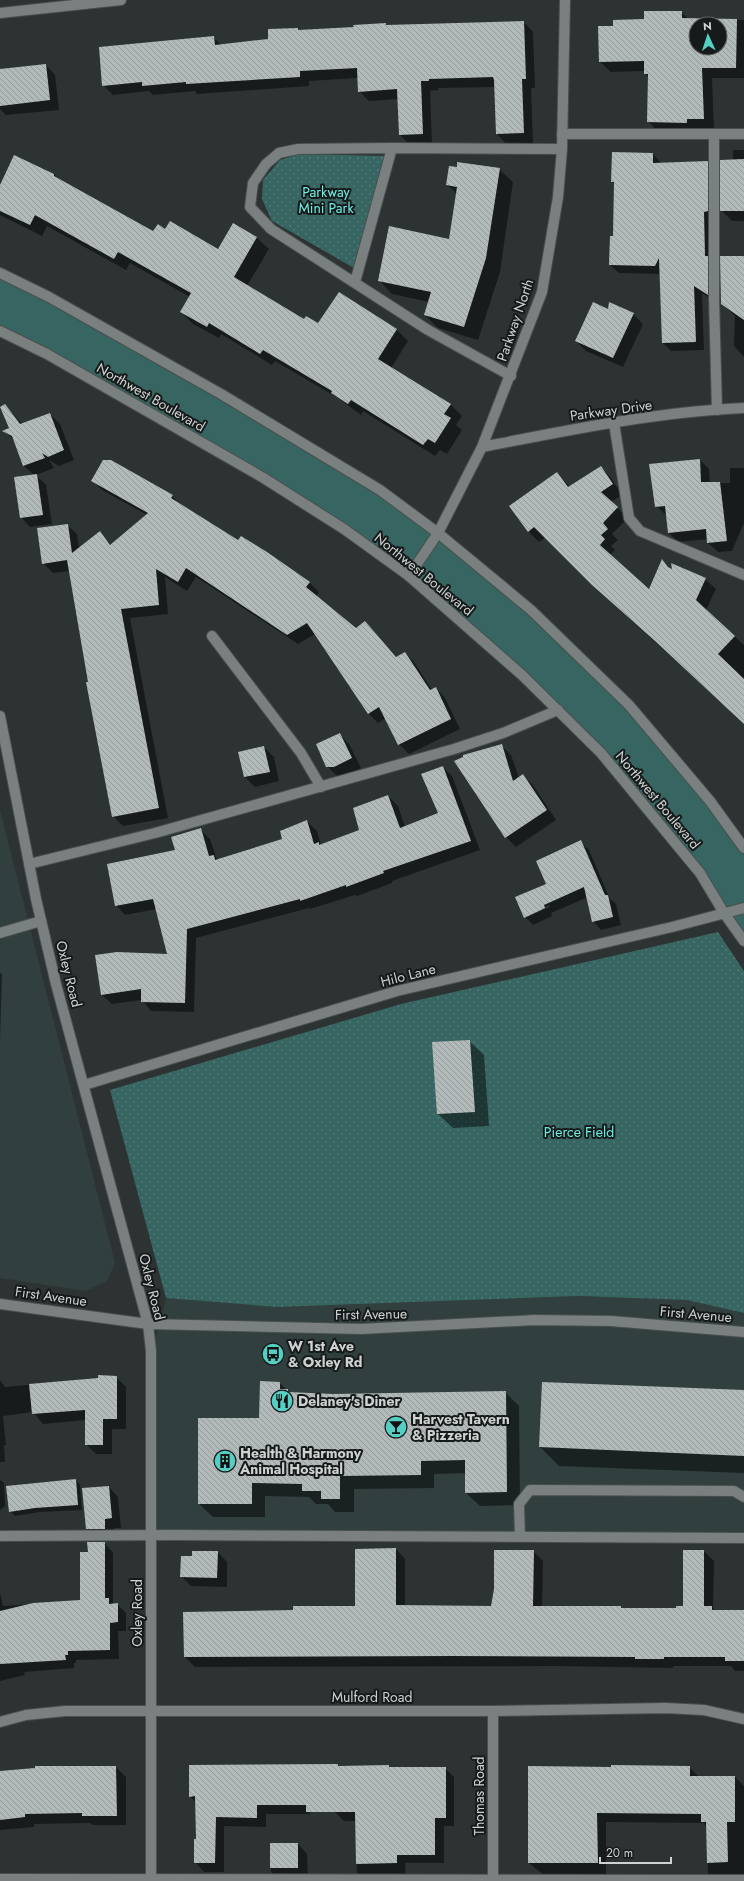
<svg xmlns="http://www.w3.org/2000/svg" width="744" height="1881" font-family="Jost,sans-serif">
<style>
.built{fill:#313f3e}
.grass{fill:#376561}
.park{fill:url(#park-dots)}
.shadow{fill:#0007;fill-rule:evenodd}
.building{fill:url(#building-back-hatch);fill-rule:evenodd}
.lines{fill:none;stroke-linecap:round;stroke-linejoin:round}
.lane-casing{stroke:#494f4e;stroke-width:12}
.street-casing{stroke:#494f4e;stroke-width:12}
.secondary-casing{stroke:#494f4e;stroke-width:12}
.lane{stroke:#79807f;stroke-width:10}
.street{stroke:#79807f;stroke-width:10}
.secondary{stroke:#79807f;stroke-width:10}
.labels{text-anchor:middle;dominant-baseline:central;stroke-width:4;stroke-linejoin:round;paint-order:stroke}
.park-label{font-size:14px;fill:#6deee4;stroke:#171a1a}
.street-label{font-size:14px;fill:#ced3d2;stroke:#171a1a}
.poi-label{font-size:14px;font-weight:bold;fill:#ced3d2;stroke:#171a1a;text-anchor:start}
</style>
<defs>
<pattern id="park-dots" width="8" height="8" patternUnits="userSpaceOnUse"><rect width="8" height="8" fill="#376561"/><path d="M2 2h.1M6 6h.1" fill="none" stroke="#537a77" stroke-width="1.8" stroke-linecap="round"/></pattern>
<pattern id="building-back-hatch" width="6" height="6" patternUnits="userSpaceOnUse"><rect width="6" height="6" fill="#b2bab9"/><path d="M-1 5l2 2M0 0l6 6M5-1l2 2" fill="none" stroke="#959b9a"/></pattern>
</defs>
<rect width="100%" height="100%" fill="#2d3333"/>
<!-- built -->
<path class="built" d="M0,810L115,1263L107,1281L86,1291L0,1278Z
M579,1296L687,1300L744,1313V1538H151V1358L166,1298L277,1307Z"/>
<!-- grass -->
<path class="grass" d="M0,273L380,490L531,610L629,705L744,848V941L700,873L601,753L522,675L344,529L0,331Z"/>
<!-- park -->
<path class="park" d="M299,154L385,156L354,268L272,221L262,199L263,180L280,160Z
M718,932L744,971V1313L687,1300L579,1296L277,1307L166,1298L110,1090L401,1004Z"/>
<!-- shadow -->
<path class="shadow" d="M681,12L689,19L744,20V78H712L714,129L658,132L648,121L649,78L645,74V71L611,72L600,62L614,27ZM696,24H720V48H696Z
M524,22L533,32L535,88H531L533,143L506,144L497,134L496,87L438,88V90L430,91L432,144H409L400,135L398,99L369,101L359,91L358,78L309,81V86L197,94L195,91L153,95L149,91L113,95L103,85L213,37L221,45L269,39L297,29L299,31L355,28L385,24L387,26Z
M46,65L55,75L59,110L6,115L0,109V70Z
M733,150H744V221H732L722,211L733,161Z
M653,154L661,163L707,162L715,170V302L702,293L704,350L671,351L663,343L661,274L619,273L610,265L614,237L615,184L612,182Z
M499,169L513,182L500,272L478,340L438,328L425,315L429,302L392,294L379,280L450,240L457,194L447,185Z
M54,174L60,180L154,233L166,230L219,250L234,224L257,238L269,249L247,286L305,321L319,325L396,329L408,341L391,368L450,404L462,416L456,425L462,430L447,454L440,450L435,456L363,411L361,415L338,398L275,361L272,365L221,334L219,338L193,324L181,312L190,297L130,263L126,270L47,226L42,236L0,215V187Z
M744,257V357L734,346L735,316L722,303Z
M609,311L633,314L643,324L623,367L586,351L576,341Z
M5,405L22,424L50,414L60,424L74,460L59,466L49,460L54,468L36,475L46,485L52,524L30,527L21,517L34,475L24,466L15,441L4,431L10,429Z
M700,460L709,469L710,483H730V468H744V523L732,551L718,552L708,543V539L678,542L669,533L667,516L656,506Z
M110,461L172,496L182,506L238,541L309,582L319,592L316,597L356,630L365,622L397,658L405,653L414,662L432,690L436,688L445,698L460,729L409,754L399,744L386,718L378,723L369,714L315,634L298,644L196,577L187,591L165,577L168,614L130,618L168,818L123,826L113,816L70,571L53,573L43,563L67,525L77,534L79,549L100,533L111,545L147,515L102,490L93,481Z
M601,467L611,478L622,495L611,502L628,518L612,534L618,540L611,546L615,550L610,555L650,590L662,560L673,571L705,579L716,589L706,610L744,645V682L695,678L603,595L546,537L539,542L528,531L557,473L570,487Z
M339,734L349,744L361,768L344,776H337L327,766Z
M501,745L511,755L519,778L523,775L533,785L556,820L516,847L506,837L455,762Z
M264,747L274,757L279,781L255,787L245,777Z
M443,767L452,776L480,850L392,881V883L357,896L355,895L310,909L309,908L196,938L194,1012L151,1011L142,1000L112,1004L102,995L168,955L157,909L125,915L116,905L200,829L210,839L216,857L218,860L283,840L307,821L317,831L321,845L360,831L388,796L398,806L405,827L439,814Z
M581,842L589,850L610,899L616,904L621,925L601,930L593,921L588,897L551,913L552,916L533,925L525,917ZM549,905L550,907L527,917V915Z
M0,973L2,974L0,1041Z
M469,1041L484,1055L489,1126L453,1128L438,1114Z
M116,1377L126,1387V1429H112V1454H96L86,1444V1420L43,1424L33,1412L3,1416L6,1445H4L5,1462H0V1380L5,1387Z
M280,1383L291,1394L333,1395L505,1392L519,1406L520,1505L480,1506L466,1493V1473L434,1474V1488L354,1489V1512H335L328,1504H316L309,1497L265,1496V1517H213L199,1504L260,1419Z
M543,1383L744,1391V1473L559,1466L540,1447Z
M0,1480L4,1483L5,1506L0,1510Z
M76,1480L80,1485L82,1510L40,1512L15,1516L10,1511Z
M109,1487L118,1497L121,1528H114V1538H97L87,1529Z
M104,1543L113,1552V1604H117L126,1613V1631H118L119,1659L76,1660V1663H74V1668L24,1672L25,1675L0,1681V1593L3,1606L81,1601L89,1553Z
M396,1549L405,1559V1606L491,1607L533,1551L543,1561L542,1607H620L622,1609H677L684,1607L704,1551L714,1561L713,1608L716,1611H744V1671H735L731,1666H673V1668L555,1666L195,1667L185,1657L184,1613L294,1611L356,1607Z
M218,1552L227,1562V1587L191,1586L181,1576L193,1557Z
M389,1766L391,1768H445L454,1777V1826H444V1863H405L406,1881H366L357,1873L356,1821H344L335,1812Z
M116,1767L126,1777V1825H93L90,1823L34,1824V1827L0,1830V1772Z
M529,1767H689L699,1777H735L744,1786V1881H716L708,1873L707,1827L703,1823L606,1822V1881H551L529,1863Z
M310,1775V1814H266V1827L224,1826V1872H204L195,1862L197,1840L196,1803L190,1796Z
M271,1844H298L307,1854L308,1881H280L271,1872Z"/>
<!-- building -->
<path class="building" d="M644,11H682V18L737,19L736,68H702L704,119H687V123L647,122L648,74H644V61L599,62L598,26H613V20L644,19ZM696,24H720V48H696Z
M524,21L526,79H522L524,133L496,134L494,80L493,77L429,79V81H421L423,134L399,135L397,89L358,92L357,68L300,71V77L186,84V82L142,86V82L102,86L99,47L214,36L215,45L268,39V29L298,28V30L354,27L353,25L386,23V25Z
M46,64L50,100L0,106V69Z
M612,152L653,153V163L708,161V211L704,212L705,256H708V295L694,286L696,342L662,343L659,258L655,266L609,265L610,236H613L614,182H611Z
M14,155L54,174V176L153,231L158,224L165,229L170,221L218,249L233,223L257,237L234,277L304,319L306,316L318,323L339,292L397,329L378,359L451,404L444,414L451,418L435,443L428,439L423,445L351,400L348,404L331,393L332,391L263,350L260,354L209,323L207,327L180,312L191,293L118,252L114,259L35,215L30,225L0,211V185Z
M744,159V211H720V160Z
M457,162L500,168L486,258L464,327L424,315L431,292L378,281L389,226L449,239L457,187L446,185L449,166L457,167Z
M720,256H744V320L721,304Z
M593,302L608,309L609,302L634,313L613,358L575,341Z
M5,404L20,424L50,413L64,450L48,457L42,453L45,458L23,466L12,436L2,431L9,428L0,407Z
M700,459L701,482H720L727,541L707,543L706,529L668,533L665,506L655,507L649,464Z
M103,460H111L173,495L171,498L238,540L241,536L267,552L310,582L306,587L356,628L365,621L396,657L405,652L430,690L436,687L451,719L398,745L379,707L368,714L307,623L287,635L186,568L178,582L156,569L159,605L121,609L159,808L112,817L86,682H88L67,560L42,564L37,528L68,524L72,553L100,531L110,545L148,513L91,481Z
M601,466L613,484L601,492L618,507L603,523L608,529L601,535L605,539L600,545L649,589L662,559L668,567L672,569L671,563L706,578L696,600L735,636L718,654L744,679V724L655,641L592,585L534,527L528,532L509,506L557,472L568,487Z
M37,474L43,515L20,518L14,477Z
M340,733L352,758L334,767H326L316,744Z
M502,744L513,781L523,774L547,810L505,838L454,761L463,757V755Z
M264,746L270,772L244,777L238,752Z
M443,766L471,841L383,871L384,873L346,887V885L300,901V899L187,929L185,1003L141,1002V989L101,995L95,955L117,952L167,954L153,899L115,906L107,864L175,850L171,837L201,828L209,856L214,855L215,860L282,839L280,831L307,820L314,844L319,842V845L359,830L353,808L388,795L400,828L438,813L421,774Z
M581,840L605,895H608L613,917L592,922L584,887L544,905L545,908L524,918L515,897L546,884L536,861Z
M470,1040L475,1112L437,1114L432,1042Z
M98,1375L117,1376V1419H103V1445H85V1410L32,1414L29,1384L98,1378Z
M260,1381L280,1382V1389H288V1392L333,1394L506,1391L507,1492L465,1493V1460L421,1461V1475L340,1476V1499H321V1491H302V1484L252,1483V1504H198V1418H259Z
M542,1382L744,1390V1456L539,1447Z
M76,1479L78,1505L35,1508L9,1512L6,1486Z
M109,1486L112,1518L105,1519V1529H86L82,1488Z
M87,1542H105V1598H109V1604L118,1603V1622L110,1623V1650L68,1651V1655H65L66,1660L0,1664V1611L33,1603L80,1600V1552H88Z
M396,1548V1605L491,1606L494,1589V1550H534L533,1606H621V1608H676V1606H683V1550H704V1606H712V1610H744V1661H725V1657H664V1659H635V1657L453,1656L184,1657L183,1612L293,1610V1606H355V1549Z
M192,1551H218L217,1578L180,1577L181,1556H192Z
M338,1764V1766L389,1765V1767H446V1818H435V1855H397V1863L356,1864L355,1812H306V1805H257V1818L216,1817L215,1863H194V1839H196L195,1796L189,1797V1765Z
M611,1765L690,1766V1776H735V1822H727L728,1862L707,1863L706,1822H701V1814L597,1813L598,1863H528V1766L611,1767Z
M35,1766H116L117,1816H82V1813L25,1814V1817L0,1820V1771L35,1768Z
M270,1843H298V1868H270Z"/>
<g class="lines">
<!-- lane casing -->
<g class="lane-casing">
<path id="lane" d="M562,134H744
M714,134V299L717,410
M355,282L392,148
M511,376L428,330L271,229L250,207L253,183L266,164L279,153L298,149L392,148L562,149
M614,423L629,518L640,531L744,575
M212,636L301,753L321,787
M29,864L155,833L454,749L503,733L558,710
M0,933L41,921
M0,1536L173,1535L744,1538
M520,1537L519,1504L530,1490L734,1491L744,1497
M0,1879L744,1880"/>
</g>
<!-- street casing -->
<g class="street-casing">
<path id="street" d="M0,13L121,0
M482,447C569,430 656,412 744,408
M409,576L438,533L482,447L542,292L558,197L562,149L565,0
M0,716L36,899L56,984L148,1324L151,1351V1881
M84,1085L397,991L672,927L744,908
M493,1711V1881
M0,1722L26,1715L65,1711H493L665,1708L704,1710L744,1719"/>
</g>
<!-- secondary casing -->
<g class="secondary-casing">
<path id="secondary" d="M0,273L49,297L221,394L380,490L438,533L531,610L629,705L710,801L744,848
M0,331L47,354L262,477L344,529L409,576L522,675L601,753L700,873L724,913L744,941
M0,1304L148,1324L361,1329L535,1320L611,1321L744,1332"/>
</g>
<!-- lane -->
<use href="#lane" class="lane"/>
<!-- street -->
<use href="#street" class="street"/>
<!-- secondary -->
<use href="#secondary" class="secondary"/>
</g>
<!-- icons -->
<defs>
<g id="bus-disc" transform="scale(1.15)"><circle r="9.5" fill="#55cec4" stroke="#171a1a"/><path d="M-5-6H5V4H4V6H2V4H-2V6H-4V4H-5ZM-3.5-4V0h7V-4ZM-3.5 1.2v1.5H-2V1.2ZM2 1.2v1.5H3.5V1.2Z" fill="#111"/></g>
<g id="restaurant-disc" transform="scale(1.15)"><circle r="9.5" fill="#55cec4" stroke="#171a1a"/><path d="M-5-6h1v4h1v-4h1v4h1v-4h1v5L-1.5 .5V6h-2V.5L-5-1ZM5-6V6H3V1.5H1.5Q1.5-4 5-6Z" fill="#111"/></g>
<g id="bar-disc" transform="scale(1.15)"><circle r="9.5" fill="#55cec4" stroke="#171a1a"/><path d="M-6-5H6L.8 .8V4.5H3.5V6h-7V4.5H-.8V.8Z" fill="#111"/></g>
<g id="building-disc" transform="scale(1.15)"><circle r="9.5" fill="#55cec4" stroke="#171a1a"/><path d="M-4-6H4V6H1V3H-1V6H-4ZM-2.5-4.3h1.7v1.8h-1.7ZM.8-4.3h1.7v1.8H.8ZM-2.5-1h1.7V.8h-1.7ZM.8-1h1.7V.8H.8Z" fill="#111"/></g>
</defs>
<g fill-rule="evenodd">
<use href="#bus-disc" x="273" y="1354"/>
<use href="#restaurant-disc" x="282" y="1401"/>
<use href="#bar-disc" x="396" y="1427"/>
<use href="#building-disc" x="225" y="1461"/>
</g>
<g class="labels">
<!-- park labels -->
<g class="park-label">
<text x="326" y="192">Parkway<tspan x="326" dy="16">Mini Park</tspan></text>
<text x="579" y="1132">Pierce Field</text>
</g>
<!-- street labels -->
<g class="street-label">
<text transform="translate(515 320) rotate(-71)">Parkway North</text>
<text transform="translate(151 397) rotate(30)">Northwest Boulevard</text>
<text transform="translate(611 410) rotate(-8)">Parkway Drive</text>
<text transform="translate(424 574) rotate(39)">Northwest Boulevard</text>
<text transform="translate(658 800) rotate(50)">Northwest Boulevard</text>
<text transform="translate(69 974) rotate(76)">Oxley Road</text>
<text transform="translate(408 975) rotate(-14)">Hilo Lane</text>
<text transform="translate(152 1287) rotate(76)">Oxley Road</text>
<text transform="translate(51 1296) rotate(8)">First Avenue</text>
<text transform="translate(371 1314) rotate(-1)">First Avenue</text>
<text transform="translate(696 1314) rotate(5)">First Avenue</text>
<text transform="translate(137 1613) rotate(-90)">Oxley Road</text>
<text x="372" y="1697">Mulford Road</text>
<text transform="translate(479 1796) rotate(-90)">Thomas Road</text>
</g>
<!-- poi labels -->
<g class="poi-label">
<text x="288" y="1346">W 1st Ave<tspan x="288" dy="16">&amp; Oxley Rd</tspan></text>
<text x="298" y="1401">Delaney's Diner</text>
<text x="412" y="1419">Harvest Tavern<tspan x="412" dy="16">&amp; Pizzeria</tspan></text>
<text x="240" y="1453">Health &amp; Harmony<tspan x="240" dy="16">Animal Hospital</tspan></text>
</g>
</g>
<!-- north arrow -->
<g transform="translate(708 36) rotate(357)"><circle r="19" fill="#171a1a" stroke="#606464"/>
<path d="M0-3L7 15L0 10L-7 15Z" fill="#55cec4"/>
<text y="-6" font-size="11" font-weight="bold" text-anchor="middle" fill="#ced3d2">N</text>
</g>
<!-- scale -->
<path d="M600 1857v6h71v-6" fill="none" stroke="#ced3d2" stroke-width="2"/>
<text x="606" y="1857" font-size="12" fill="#ced3d2" stroke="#171a1a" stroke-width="3" paint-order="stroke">20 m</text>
</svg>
